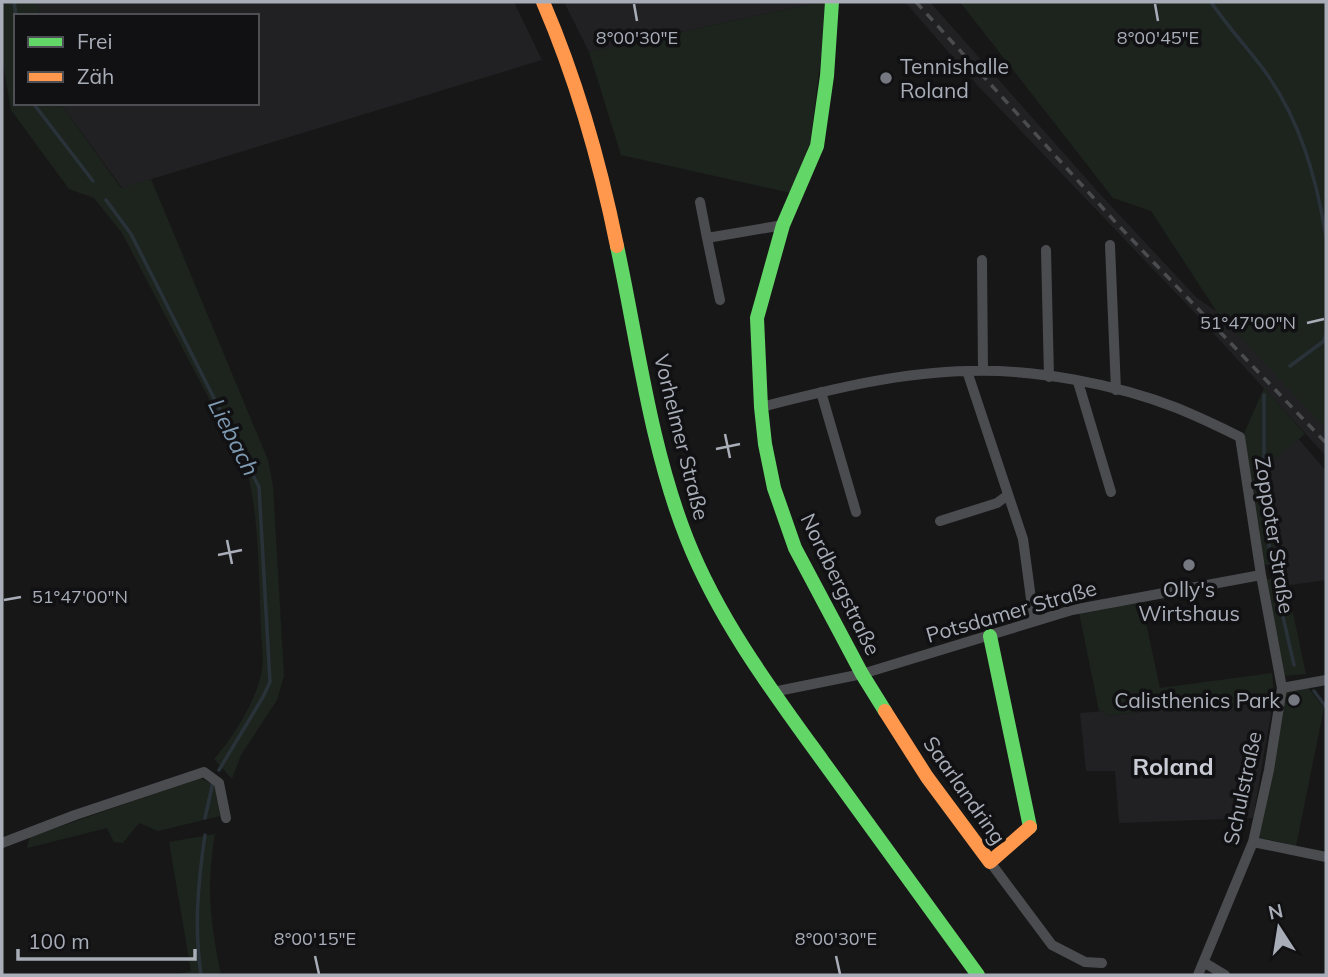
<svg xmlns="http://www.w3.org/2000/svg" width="1328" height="977" font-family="Mulish,sans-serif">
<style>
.built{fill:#212123}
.green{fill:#1d241e}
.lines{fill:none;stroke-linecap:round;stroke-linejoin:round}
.stream{stroke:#2a3239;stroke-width:3.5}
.street{stroke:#4b4c50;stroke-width:10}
.fast{stroke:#63d668;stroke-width:14}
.slow{stroke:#ff974d;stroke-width:14}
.rail{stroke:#4b4c4f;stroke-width:3.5;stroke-dasharray:9 7;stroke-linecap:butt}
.ticks{fill:none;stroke:#a8adb8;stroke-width:2.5}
.poi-dot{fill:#757880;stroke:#111113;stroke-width:2.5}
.labels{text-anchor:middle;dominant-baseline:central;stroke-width:7;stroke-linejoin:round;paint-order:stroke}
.poi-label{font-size:21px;fill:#a8adb8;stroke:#111113;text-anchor:start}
.street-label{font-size:21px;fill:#a8adb8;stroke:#111113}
.water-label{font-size:23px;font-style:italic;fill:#7f9bb3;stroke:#111113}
.quarter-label{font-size:24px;font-weight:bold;fill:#c9ccd4;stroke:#111113}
.ticks-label{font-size:18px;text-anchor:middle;fill:#a8adb8;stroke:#111113;stroke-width:7;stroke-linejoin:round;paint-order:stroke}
</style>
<rect width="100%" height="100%" fill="#171717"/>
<!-- built -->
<path class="built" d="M37,2H514L542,60L122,188L60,103H257V16H40Z
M564,2H820L589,52Z
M905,2H930L1099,193L1196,297L1217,312L1326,427V456L1193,311L978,86Z
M1271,407L1326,471V580L1283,586L1267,524Z
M1274,696L1253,818L1119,823L1115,771H1086L1080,713L1105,711L1107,716Z"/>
<!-- green -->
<path class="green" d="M2,2H37L40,16H16V103H60L121,188L151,179L268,460L273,486L284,676L277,700L241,755L232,779L214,759C234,736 254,704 261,675C265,660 261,642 261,627C259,581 259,515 247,471L122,233L94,198L69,189L11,110L2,57Z
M820,2H828L810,143L791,193L621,155L589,52Z
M960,2H1326V429L1217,312L1151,211L1113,198Z
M1264,388L1305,434L1269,463L1268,488L1277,566L1262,564L1243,436Z
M1285,576L1306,674L1282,676L1265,580Z
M1141,600L1160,688L1272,673L1274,696L1106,716L1105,711H1099L1079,612Z
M1307,686L1324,708L1296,846L1257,837L1284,690Z
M200,778L216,785L220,816L158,831L139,823L123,843L114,842L107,828L27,848L30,837Z
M215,834C206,889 210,921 221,975H174L191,971L169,842Z"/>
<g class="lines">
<!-- stream -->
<path class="stream" d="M14,2L16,16
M1211,2C1227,26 1247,47 1264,70C1300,119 1316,177 1326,236
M33,103L93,181
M106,200L131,234L259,487L270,682L263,697L219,770
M1290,366L1324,341L1326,334
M1264,395V489L1271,564L1294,665
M1314,691L1326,707
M205,818L213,782
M201,975C194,927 198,883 205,835"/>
<!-- street -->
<path class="street" d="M700,202L707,238L783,225
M707,238L720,300
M1110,245L1116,390
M1046,250L1049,377
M982,260L983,371
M967,371L1023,539L1034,621
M1078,382L1111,492
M821,392L856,512
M761,407C829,390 899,372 969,371C1035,369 1116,384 1177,408C1199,417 1220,427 1240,437L1261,575L1282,688L1269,770L1253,842L1198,975
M940,521L997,503L1008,495
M1282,688L1326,680
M773,692L862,674L1072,610L1261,575
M1253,842L1326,857
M2,843L75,815L204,772L219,783L226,818
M990,862L1052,945L1085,962L1102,963
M1205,963L1225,975"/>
<!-- fast -->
<path class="fast" d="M832,2L827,76L817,146L783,225L757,318L761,407L765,444L774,488L795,548L862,674L885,711
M617,246C638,343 650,446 687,539C719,620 772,691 822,760C874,832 926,903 978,975
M990,636L1030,827"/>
<!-- slow -->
<path class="slow" d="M543,2C577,81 600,162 617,246
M885,711L927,777L990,862L1030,827"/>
<!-- rail -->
<path class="rail" d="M916,2L1119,226L1326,443"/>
</g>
<!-- ticks -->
<path class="ticks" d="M634,4L637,21M1155,4L1158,21M1307,323L1324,319M725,434L730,458M716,449L740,444M227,540L232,564M218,555L242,550M4,600L21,597M315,956L319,974M836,956L840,974"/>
<!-- markers -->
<g class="poi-dot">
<circle cx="886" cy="78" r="7"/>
<circle cx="1189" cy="565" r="7"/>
<circle cx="1294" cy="700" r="7"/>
</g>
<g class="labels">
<!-- poi labels -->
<g class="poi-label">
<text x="900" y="66">Tennishalle<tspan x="900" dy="24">Roland</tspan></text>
<text x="1189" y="589" text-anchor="middle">Olly's<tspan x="1189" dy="24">Wirtshaus</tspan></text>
<text x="1280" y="700" text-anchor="end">Calisthenics Park</text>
</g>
<!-- street labels -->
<g class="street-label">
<text transform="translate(682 437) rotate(76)">Vorhelmer Straße</text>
<text transform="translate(1275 535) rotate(81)">Zoppoter Straße</text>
<text transform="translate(841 584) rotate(64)">Nordbergstraße</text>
<text transform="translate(1011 611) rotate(-16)">Potsdamer Straße</text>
<text transform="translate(1242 788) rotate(-78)">Schulstraße</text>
<text transform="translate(965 790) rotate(55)">Saarlandring</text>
</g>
<!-- water labels -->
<g class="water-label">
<text transform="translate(234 437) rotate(63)">Liebach</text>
</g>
<!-- quarter labels -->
<g class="quarter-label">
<text x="1173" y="766">Roland</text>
</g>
</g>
<g class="ticks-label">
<text x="637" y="44">8°00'30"E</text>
<text x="1158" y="44">8°00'45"E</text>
<text x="1248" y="329">51°47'00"N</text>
<text x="80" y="603">51°47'00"N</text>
<text x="315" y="945">8°00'15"E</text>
<text x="836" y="945">8°00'30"E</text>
</g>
<!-- border -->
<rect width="1328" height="977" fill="none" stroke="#a8adb8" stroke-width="7"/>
<!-- legend -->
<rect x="14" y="14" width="245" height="91" fill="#111113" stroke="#4d4f55" stroke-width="2"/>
<rect x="28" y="37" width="35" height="10" fill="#63d668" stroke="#4d4f55" stroke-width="2"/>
<text x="77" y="49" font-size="21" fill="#a8adb8">Frei</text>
<rect x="28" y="72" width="35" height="10" fill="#ff974d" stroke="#4d4f55" stroke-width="2"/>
<text x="77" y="84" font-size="21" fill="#a8adb8">Zäh</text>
<!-- north arrow -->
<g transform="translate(1279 928) rotate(348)" stroke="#111113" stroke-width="5" paint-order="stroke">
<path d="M0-5L12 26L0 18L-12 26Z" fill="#a8adb8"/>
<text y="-10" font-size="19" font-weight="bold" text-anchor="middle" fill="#a8adb8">N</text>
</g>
<!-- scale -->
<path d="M18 949v10h177v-10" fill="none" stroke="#a8adb8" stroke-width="3.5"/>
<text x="28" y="949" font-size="21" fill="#a8adb8" stroke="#111113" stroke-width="5" paint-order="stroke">100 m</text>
</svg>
